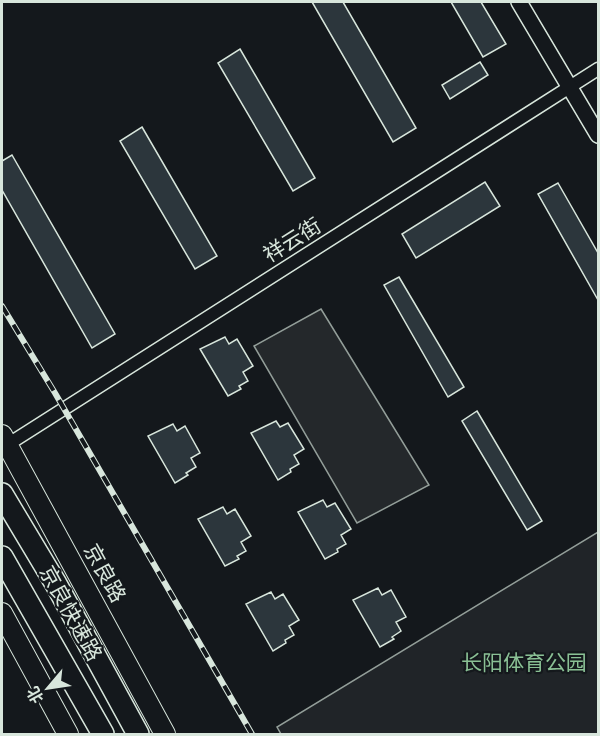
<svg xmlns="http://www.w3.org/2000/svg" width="600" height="736" font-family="'Archivo Narrow','Noto Sans SC',sans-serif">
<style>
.green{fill:#202428;stroke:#939e99;stroke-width:1.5}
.parking{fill:#24282b;stroke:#939e99;stroke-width:1.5}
.building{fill:#2c363c;stroke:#d8e6dc;stroke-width:1.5}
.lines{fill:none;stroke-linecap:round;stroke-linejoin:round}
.minor-casing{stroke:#d8e6dc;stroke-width:15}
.tertiary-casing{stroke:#d8e6dc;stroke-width:18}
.primary-casing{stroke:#d8e6dc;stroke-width:22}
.trunk-casing{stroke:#d8e6dc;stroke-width:24}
.minor{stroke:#14181c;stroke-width:12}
.tertiary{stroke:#14181c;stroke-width:15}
.primary{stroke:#14181c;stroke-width:20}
.trunk{stroke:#14181c;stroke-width:21}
.rail-casing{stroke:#d8e6dc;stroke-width:6}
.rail{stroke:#14181c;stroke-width:4;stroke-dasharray:11;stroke-linecap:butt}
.labels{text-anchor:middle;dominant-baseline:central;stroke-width:4.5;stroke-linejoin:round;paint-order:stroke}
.street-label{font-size:21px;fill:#d8e6dc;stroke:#14181c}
.park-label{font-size:21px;fill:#8ac095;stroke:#14181c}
</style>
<rect width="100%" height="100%" fill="#14181c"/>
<!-- green -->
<path class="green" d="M598,532V734H281L277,727Z"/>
<!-- parking -->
<path class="parking" d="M321,309L429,485L357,523L254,346Z"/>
<!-- building -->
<path class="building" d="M312,2H343L416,128L393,142Z
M451,2H481L506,44L483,57Z
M240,49L315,178L293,191L218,63Z
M480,62L488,75L450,99L442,85Z
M142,127L217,256L195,269L120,141Z
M12,155L115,334L92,348L2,190V161Z
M485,182L500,206L416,258L402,234Z
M558,183L598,253V300L538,194Z
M399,277L464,387L448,397L384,285Z
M225,337L229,344L237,339L253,366L243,372L248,381L239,386L241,389L228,396L200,349Z
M477,411L542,521L527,530L462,421Z
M276,421L280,427L288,423L304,449L294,455L299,464L290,469L291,472L278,480L251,433Z
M173,424L177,431L185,426L200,453L191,458L196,467L186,473L188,475L175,483L148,436Z
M323,500L327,507L335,503L351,529L341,535L346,544L337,549L338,552L325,559L298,512Z
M223,507L227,514L235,509L251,536L241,542L246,551L237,556L239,559L225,566L198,519Z
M378,588L382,595L391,590L406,617L396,622L401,631L392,637L394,639L380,647L353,600Z
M271,592L275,599L283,594L299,620L289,626L294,635L285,640L286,643L273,651L246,604Z"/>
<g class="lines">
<!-- minor casing -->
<g class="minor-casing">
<path id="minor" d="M7,445L598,69"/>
</g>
<!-- tertiary casing -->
<g class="tertiary-casing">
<path id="tertiary" d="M519,2L598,135"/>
</g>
<!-- primary casing -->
<g class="primary-casing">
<path id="primary" d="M2,435L165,734
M2,613L68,734"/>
</g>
<!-- trunk casing -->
<g class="trunk-casing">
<path id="trunk" d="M2,494L56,584L138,734
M2,557L103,734"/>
</g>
<!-- minor -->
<use href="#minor" class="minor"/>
<!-- tertiary -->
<use href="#tertiary" class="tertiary"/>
<!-- primary -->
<use href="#primary" class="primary"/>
<!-- trunk -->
<use href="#trunk" class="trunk"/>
<!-- rail casing -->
<g class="rail-casing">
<path id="rail" d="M2,306L55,393L252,734"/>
</g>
<!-- rail -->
<use href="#rail" class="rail"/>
</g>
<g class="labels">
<!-- street labels -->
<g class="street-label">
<text transform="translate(292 240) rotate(-32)">祥云街</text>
<text transform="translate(105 573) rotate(61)">京良路</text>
<text transform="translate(71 613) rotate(61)">京良快速路</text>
</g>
<!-- park labels -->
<g class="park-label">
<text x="524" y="662">长阳体育公园</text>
</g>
</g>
<!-- border -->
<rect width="600" height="736" fill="none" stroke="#d8e6dc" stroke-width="6"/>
<!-- north arrow -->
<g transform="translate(48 688) rotate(241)" stroke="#14181c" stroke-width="4.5" paint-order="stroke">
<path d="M0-4.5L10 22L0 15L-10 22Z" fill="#d8e6dc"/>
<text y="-9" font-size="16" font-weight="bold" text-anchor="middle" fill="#d8e6dc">北</text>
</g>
</svg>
